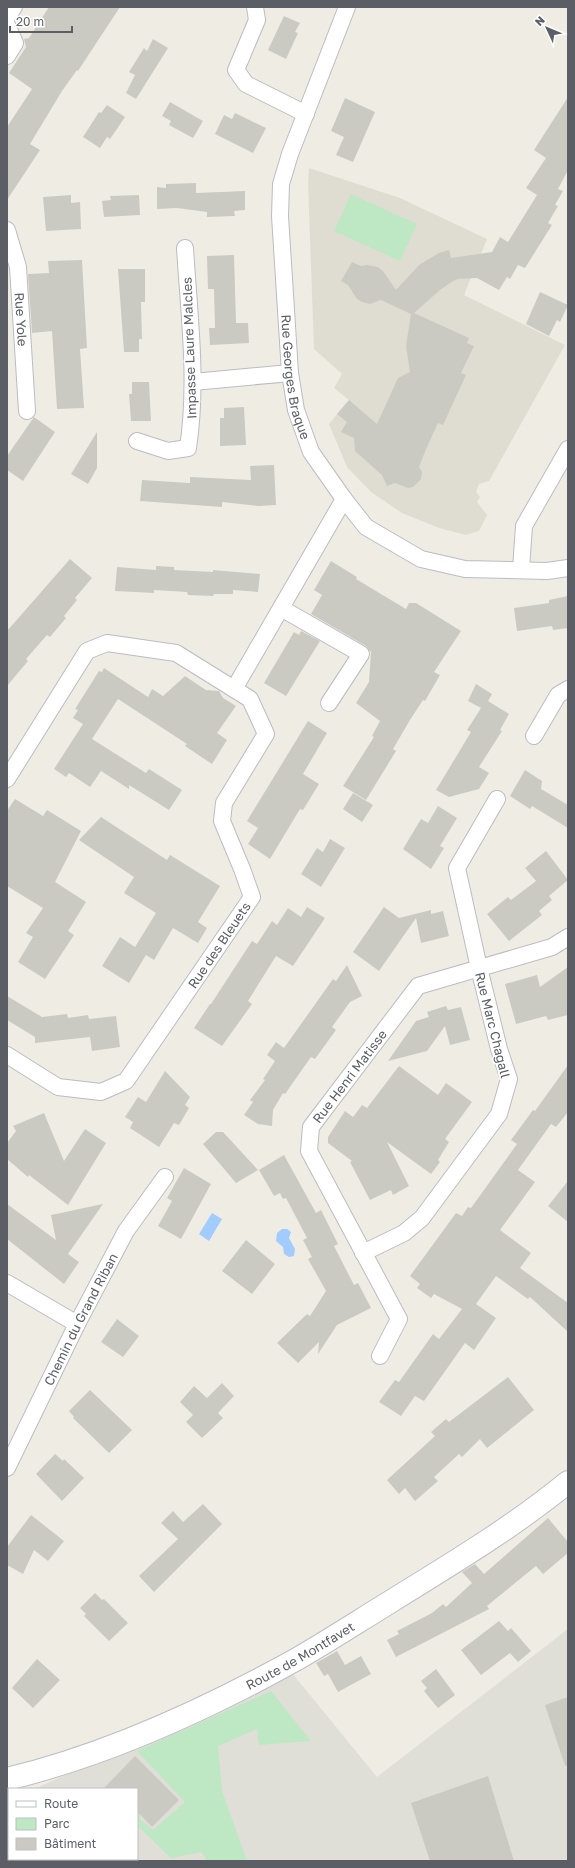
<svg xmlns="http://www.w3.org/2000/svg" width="575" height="1868" font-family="'Golos Text',sans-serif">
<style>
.industrial{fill:#dfdfd7}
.education{fill:#dfddd1}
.green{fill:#bee7c3}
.water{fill:#a2cbff}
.building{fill:#cbcac2}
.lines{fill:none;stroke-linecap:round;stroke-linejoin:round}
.street-casing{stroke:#bbbcc2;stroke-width:18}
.secondary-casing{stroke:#bcbec5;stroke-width:24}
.street{stroke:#fff;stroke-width:16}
.secondary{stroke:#fff;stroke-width:22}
.labels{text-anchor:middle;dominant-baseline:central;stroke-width:3.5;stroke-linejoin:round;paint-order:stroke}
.street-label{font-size:13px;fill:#5b5e64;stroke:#fff}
</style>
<rect width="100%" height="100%" fill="#efede3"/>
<!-- industrial -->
<path class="industrial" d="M568,1629V1861H7V1801L9,1800V1859H137V1789H34L292,1673L377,1777Z"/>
<!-- education -->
<path class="education" d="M309,168L400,198L487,239L464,295L565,345L489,481L479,484L476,492L480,497L477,502L487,515L479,531L466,535L439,528L402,513L371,492L347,467L329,424L349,400L334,388L342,374L314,349L308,183Z"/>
<!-- green -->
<path class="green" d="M351,194L417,224L400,261L334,231Z
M271,1691L311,1741L259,1745L257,1729L218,1746L222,1791L247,1861H207L202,1852L171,1858L137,1825V1801H149L139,1819L153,1830L185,1802L137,1751Z"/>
<!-- water -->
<path class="water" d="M212,1213L222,1219L209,1241L199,1234Z
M282,1229H287L291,1232L289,1238L295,1249L294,1256L289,1257L284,1254L283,1247L276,1241L277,1233Z"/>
<!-- building -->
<path class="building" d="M49,7H120L78,71L77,70L62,91L30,144L40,150L7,200V127L32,89L9,73L26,47L24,39L29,38Z
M284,16L300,23L295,32L298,33L286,59L268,50Z
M153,39L168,48L136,99L126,93L135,75L129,72L144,48L147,51Z
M568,97V170L558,189L563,191L555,205L558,206L548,223L552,225L525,268L518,265L510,279L507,277L499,290L477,278L458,279L453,281L440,290L414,313L469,338L467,343L474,346L461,373L466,375L443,425L438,423L426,449L419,467L422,472L421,479L413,487L408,488L395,483L387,486L382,475L355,451L354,438L341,432L347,422L337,414L349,400L377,424L398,378L410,372L406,346L411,314L381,300L370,304L362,302L357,299L348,285L341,281L352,262L361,266L367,265L378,267L383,271L396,290L419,265L439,253L449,250L451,258L492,252L500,237L508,242L537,195L526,188L546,158L534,150Z
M345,98L375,112L353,162L336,155L344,137L331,131Z
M170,102L203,121L193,138L169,125L171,121L162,116Z
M107,105L125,117L110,139L107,137L100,148L83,137L99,112L101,113Z
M235,113L266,128L253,153L215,134L224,115L232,119Z
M196,183V193L245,191V210L234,211L235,216L207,217V212L177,208L157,209V187L166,188V184Z
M71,195V203L80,202L81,229L46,231L43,197Z
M139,195L140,215L104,217L102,201L111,200L110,196Z
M234,255L236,323H248L249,343L210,345L209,328H215L214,289H208L207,256Z
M82,260L87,348L80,349L84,408L57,409L52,331L32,333L28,274L49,273L48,261Z
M118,269H145V302H141L142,339H139V352H124Z
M540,292L568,305L560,322L557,320L549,336L526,324Z
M132,382H149L151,421H131L129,394H132Z
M244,407L246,445L220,446V418H224V408Z
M34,417L55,432L23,481L7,470V456Z
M97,432V468L88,484L71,474Z
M274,465L276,505L258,506L222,502V507L140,501L142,480L190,483V477L251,480L250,466Z
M70,559L92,578L75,598L77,600L64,616L66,618L50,637L47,635L26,659L28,661L7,686V631Z
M331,561L357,577L356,579L406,609L409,603H416L461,631L434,672L440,675L425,701L423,700L410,720L393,749L396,751L366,800L343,786L374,737L372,736L380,721L356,703L369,682L371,652L366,646L311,614L322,595L314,590Z
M156,566L174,567V570L213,572V570L260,574L258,592L233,590V594H214L213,596L188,595L187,592L154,590V593L115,591L117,567L156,570Z
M568,596V628L553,630L552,626L517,631L514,608L549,603V600Z
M301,631L320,641L286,696L264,683L294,632L299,635Z
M104,668L148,697L152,689L163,696L185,676L206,690L219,691L223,698L236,706L217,733L227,740L212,764L185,746L187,744L118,699L92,739L146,773L149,769L182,790L169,810L129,785V789L101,771L90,787L69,773L66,777L54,769L83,724L73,718L78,710L75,709L99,671L102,672Z
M476,684L492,694L488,701L509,714L500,730L502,731L479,767L489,773L479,789L449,797L436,790L471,732L467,730L481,708L468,701Z
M308,721L327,733L303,774L319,784L303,810L300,809L270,859L248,844L258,828L247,821Z
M525,770L542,781L541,789L568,805V828L532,806L530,809L510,796Z
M353,793L373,805L362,822L343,809Z
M15,799L43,816L47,810L81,831L55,882L86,902L68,931L74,935L45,979L18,962L33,937L26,933L43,908L7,886V811Z
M438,806L457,818L440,846L444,848L431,869L403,849L421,819L428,823Z
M101,817L167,860L170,855L220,886L198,922L207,928L198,943L173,928L154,960L146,955L129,983L102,966L120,937L135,947L156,913L124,893L134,877L79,840Z
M330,839L345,848L321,887L301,874L317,848L323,852Z
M546,851L568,880L549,896L552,900L539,911L542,915L509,941L487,914L508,897L511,900L536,881L525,868Z
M307,907L325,918L293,966L276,956L248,1001L252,1004L222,1046L194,1028L210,1004H211L252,941L257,944L272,921L277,925L288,908L301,917Z
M384,907L399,918L431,910V914L443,911L449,936L421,943L416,918L379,971L353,952Z
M347,965L362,996L350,1002L332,1027L336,1030L315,1059L311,1057L285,1094L283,1093L273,1110L272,1126L258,1124L244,1115L253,1102L250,1100L265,1080L263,1079L275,1061L267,1055L276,1042L284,1048L333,979L336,981Z
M568,967V1015L548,1020L546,1016L516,1024L505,984L537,975L540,987Z
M7,996L42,1017L67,1014L68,1018L88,1015L89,1019L116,1016L120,1047L92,1051L90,1037L35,1043V1037L7,1020Z
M446,1006L448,1010L461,1007L470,1040L450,1045L445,1026L427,1051L388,1061L416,1021L429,1017L427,1012Z
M568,1065V1112L556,1127L551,1124L518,1170L535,1182L500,1230L531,1253L520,1268L568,1303V1332L530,1297L528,1299L496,1276L476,1304L496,1318L474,1350L465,1343L424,1401L415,1396L401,1416L379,1402L395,1380L399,1382L433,1334L439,1339L462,1309L434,1294L431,1298L417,1288L420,1284L410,1276L456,1213L462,1216L468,1207L471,1208L517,1144L511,1140L533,1110L535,1111Z
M399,1066L438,1095L446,1083L472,1102L445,1139L449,1142L438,1160L440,1162L431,1174L387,1142L409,1186L393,1195L391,1190L370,1200L350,1162L352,1161L328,1143V1137L345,1111L353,1117L362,1105L367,1108Z
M165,1071L190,1097L185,1105L189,1108L179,1125L174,1123L159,1147L130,1128L133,1122L125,1117L138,1097L146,1102Z
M44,1113L64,1161L85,1129L106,1143L68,1205L29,1175L28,1177L7,1159V1143L16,1131L13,1126Z
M216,1132H223L258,1170L236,1183L203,1144Z
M284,1155L316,1213L321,1210L338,1244L334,1246L354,1285L358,1283L371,1308L337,1325L318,1354L319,1342L298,1363L277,1343L307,1314L310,1316L326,1291L308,1259L312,1257L303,1240L307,1238L286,1198L283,1199L280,1193L274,1196L259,1170Z
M184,1168L211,1184L181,1239L158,1226L172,1201L167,1198Z
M568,1181V1222L548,1206Z
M7,1204L56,1240L51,1215L103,1204L68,1254L79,1262L64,1284L7,1239Z
M246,1240L275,1264L252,1294L222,1271Z
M117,1319L139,1336L123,1357L101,1342Z
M508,1377L534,1410L487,1448L480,1439L462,1457L459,1454L434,1477L438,1481L415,1501L405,1488L399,1494L387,1480L435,1436L431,1432L446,1419L449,1422Z
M222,1383L234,1396L218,1413L223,1418L202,1438L186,1422L193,1415L180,1402L194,1386L207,1398Z
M90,1390L132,1430L109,1453L73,1418L74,1417L69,1411Z
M55,1454L63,1461L64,1459L84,1478L62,1501L36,1474Z
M203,1504L222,1524L154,1592L139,1576L178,1539L161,1523L173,1511L183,1522Z
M31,1515L64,1541L48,1561L34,1550L23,1574L7,1565V1547Z
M548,1518L568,1542V1553L543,1574L536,1566L487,1606L489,1609L396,1657L387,1640L399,1634L397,1631L432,1613L443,1604L446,1607L472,1583L462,1572L475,1564L484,1574Z
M95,1593L102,1600L104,1599L128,1623L109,1641L84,1616L86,1614L80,1608Z
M499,1621L508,1631L511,1628L531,1651L518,1662L510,1653L481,1675L461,1650Z
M337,1651L345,1665L361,1656L371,1674L338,1692L328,1674L324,1676L316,1663Z
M37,1659L60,1680L33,1708L12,1688Z
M436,1669L455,1695L438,1708L424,1691L427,1688L421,1681Z
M568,1697V1765L565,1766L545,1705Z
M135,1756L179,1800L152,1827L137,1811V1789H103Z
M488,1776L514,1861H430L411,1803Z"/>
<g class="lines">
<!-- street casing -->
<g class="street-casing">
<g id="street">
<path d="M255,7L257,20L236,70L246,84L306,114"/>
<path id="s1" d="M347,7L290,154L281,184L280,216L290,373L296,410L311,452L344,499L366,527L421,559L465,569L547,571L568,568"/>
<path d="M7,17L14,7"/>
<path d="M7,25L15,43L7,56"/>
<path id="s2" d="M7,230L18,267L27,411"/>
<path d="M193,382L290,373"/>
<path d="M137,441L168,451L188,448C198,382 189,314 185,248"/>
<path d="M521,569L524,526L568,449"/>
<path d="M281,608L361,654L329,703"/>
<path d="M234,689L344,499"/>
<path d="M534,736L558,695L568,689"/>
<path d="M7,779L87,651L107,643L176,653L250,699L266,734L224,803L222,821L242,869L252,897L126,1081L101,1092L58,1087L7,1055"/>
<path d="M363,1253L404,1233L422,1218L499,1114L509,1079L499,1049L479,968L457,868L497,799"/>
<path d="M7,1283L77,1324"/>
<path id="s3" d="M380,1356L399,1319L309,1151L311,1127L418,986L552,947L568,937"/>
<path id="s4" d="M7,1468L77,1324L126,1231L165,1177"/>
</g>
</g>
<!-- secondary casing -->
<g class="secondary-casing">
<g id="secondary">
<path id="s5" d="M7,1779C107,1755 207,1709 297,1659C328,1641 359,1621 390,1602C451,1564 512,1528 568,1482"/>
</g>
</g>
<!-- street -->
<use href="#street" class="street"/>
<!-- secondary -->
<use href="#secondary" class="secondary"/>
</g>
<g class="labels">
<!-- street labels -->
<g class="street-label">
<text stroke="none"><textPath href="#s2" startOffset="91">Rue Yole</textPath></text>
<text transform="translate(189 348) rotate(-92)">Impasse Laure Malcles</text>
<text stroke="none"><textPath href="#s1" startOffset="383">Rue Georges Braque</textPath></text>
<text transform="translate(219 945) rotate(-56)">Rue des Bleuets</text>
<text transform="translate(493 1025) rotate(76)">Rue Marc Chagall</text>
<text stroke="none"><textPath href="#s3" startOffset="320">Rue Henri Matisse</textPath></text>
<text stroke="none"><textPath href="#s4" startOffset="166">Chemin du Grand Riban</textPath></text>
<text stroke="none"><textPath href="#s5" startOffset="319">Route de Montfavet</textPath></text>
</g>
</g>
<!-- border -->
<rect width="575" height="1868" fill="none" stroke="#5b5e64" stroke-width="16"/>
<!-- legend -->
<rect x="8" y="1788" width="130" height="72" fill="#ffffff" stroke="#bdbfc1"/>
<rect x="16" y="1801" width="20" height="6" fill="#ffffff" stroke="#bdbfc1"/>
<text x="44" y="1808" font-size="12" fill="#5b5e64">Route</text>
<rect x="16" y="1818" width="20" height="12" fill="#bee7c3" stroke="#bdbfc1"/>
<text x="44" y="1828" font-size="12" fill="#5b5e64">Parc</text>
<rect x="16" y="1838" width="20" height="12" fill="#cbcac2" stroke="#bdbfc1"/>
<text x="44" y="1848" font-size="12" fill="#5b5e64">Bâtiment</text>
<!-- north arrow -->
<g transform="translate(547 28) rotate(314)" stroke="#ffffff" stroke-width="3" paint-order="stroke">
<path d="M0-3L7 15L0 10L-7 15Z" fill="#5b5e64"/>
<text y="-6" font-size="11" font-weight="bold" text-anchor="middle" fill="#5b5e64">N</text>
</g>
<!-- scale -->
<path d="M10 26v6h62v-6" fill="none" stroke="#5b5e64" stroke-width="2"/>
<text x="16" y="26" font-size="12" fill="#5b5e64" stroke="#ffffff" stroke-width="3" paint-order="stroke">20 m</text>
</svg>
